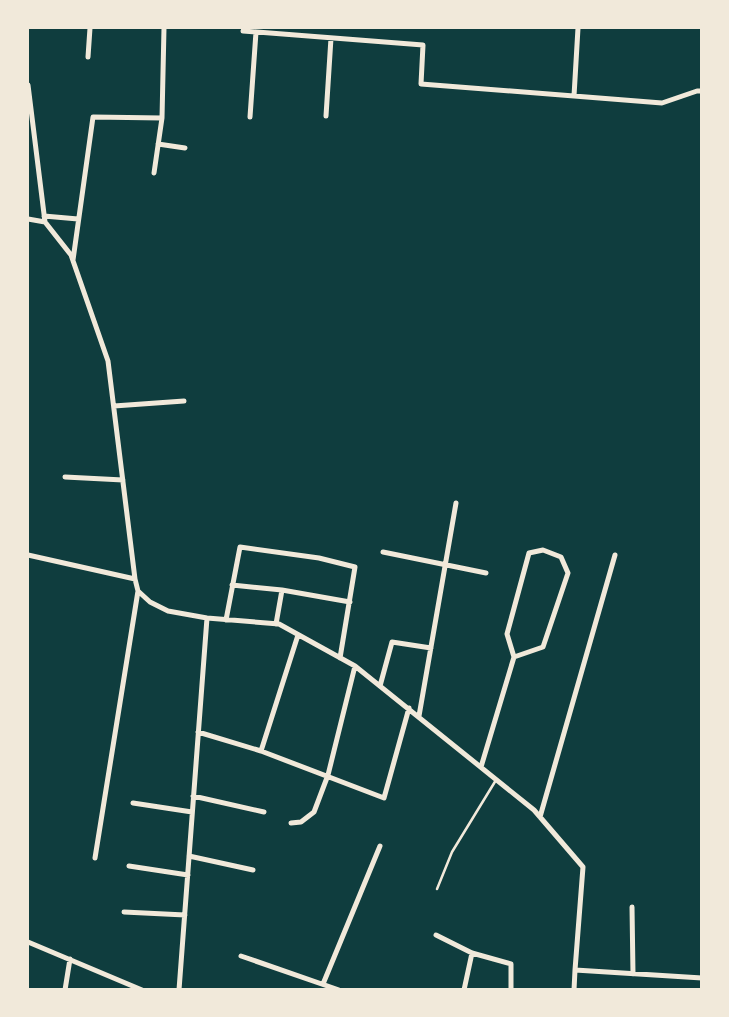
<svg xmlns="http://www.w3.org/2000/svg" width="729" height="1017" font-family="'Source Sans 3',sans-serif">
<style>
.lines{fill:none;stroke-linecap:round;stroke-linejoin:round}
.service{stroke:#f1e9da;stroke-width:2.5}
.minor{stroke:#f1e9da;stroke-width:5}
</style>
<rect width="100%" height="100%" fill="#0f3d3e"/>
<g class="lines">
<!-- service -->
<path class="service" d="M437,889L452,852L496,780"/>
<!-- minor -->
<path class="minor" d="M243,31L423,45L421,84L662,103L697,91H702
M88,57L90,28
M28,85L45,222L71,255L108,361L135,579
M574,96L578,28
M326,116L331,38
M250,117L256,32
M158,144L185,148
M154,173L162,118L164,28
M44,216L78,219
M28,219L45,222
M73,260L93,117L162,118
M114,406L184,401
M65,477L123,480
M383,552L486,573
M28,555L135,579L138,591L150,602L168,611L207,618L279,624L355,666L534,810L583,867L575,970L702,978
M232,585L282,590L350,602
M226,620L240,547L319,558L355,567L340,658
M276,624L282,590
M298,635L261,751L384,798L409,708
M380,686L392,642L431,648
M419,716L456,503
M198,732L261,751
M481,767L514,657L507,634L529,553L543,550L561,557L568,573L543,647L514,657
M193,796L264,812
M133,803L192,812
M540,817L615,555
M291,823L301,822L314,812L328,775L355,666
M189,856L253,870
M95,858L138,591
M129,866L188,875
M632,907L633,974
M124,912L185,915
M436,935L472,953L511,964V990
M28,942L142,990
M241,956L339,990
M323,984L380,846
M65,990L70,959
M179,990L207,618
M464,990L472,953
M574,990L575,970"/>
</g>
<!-- border -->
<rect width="729" height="1017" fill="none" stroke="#f1e9da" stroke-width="58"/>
</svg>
